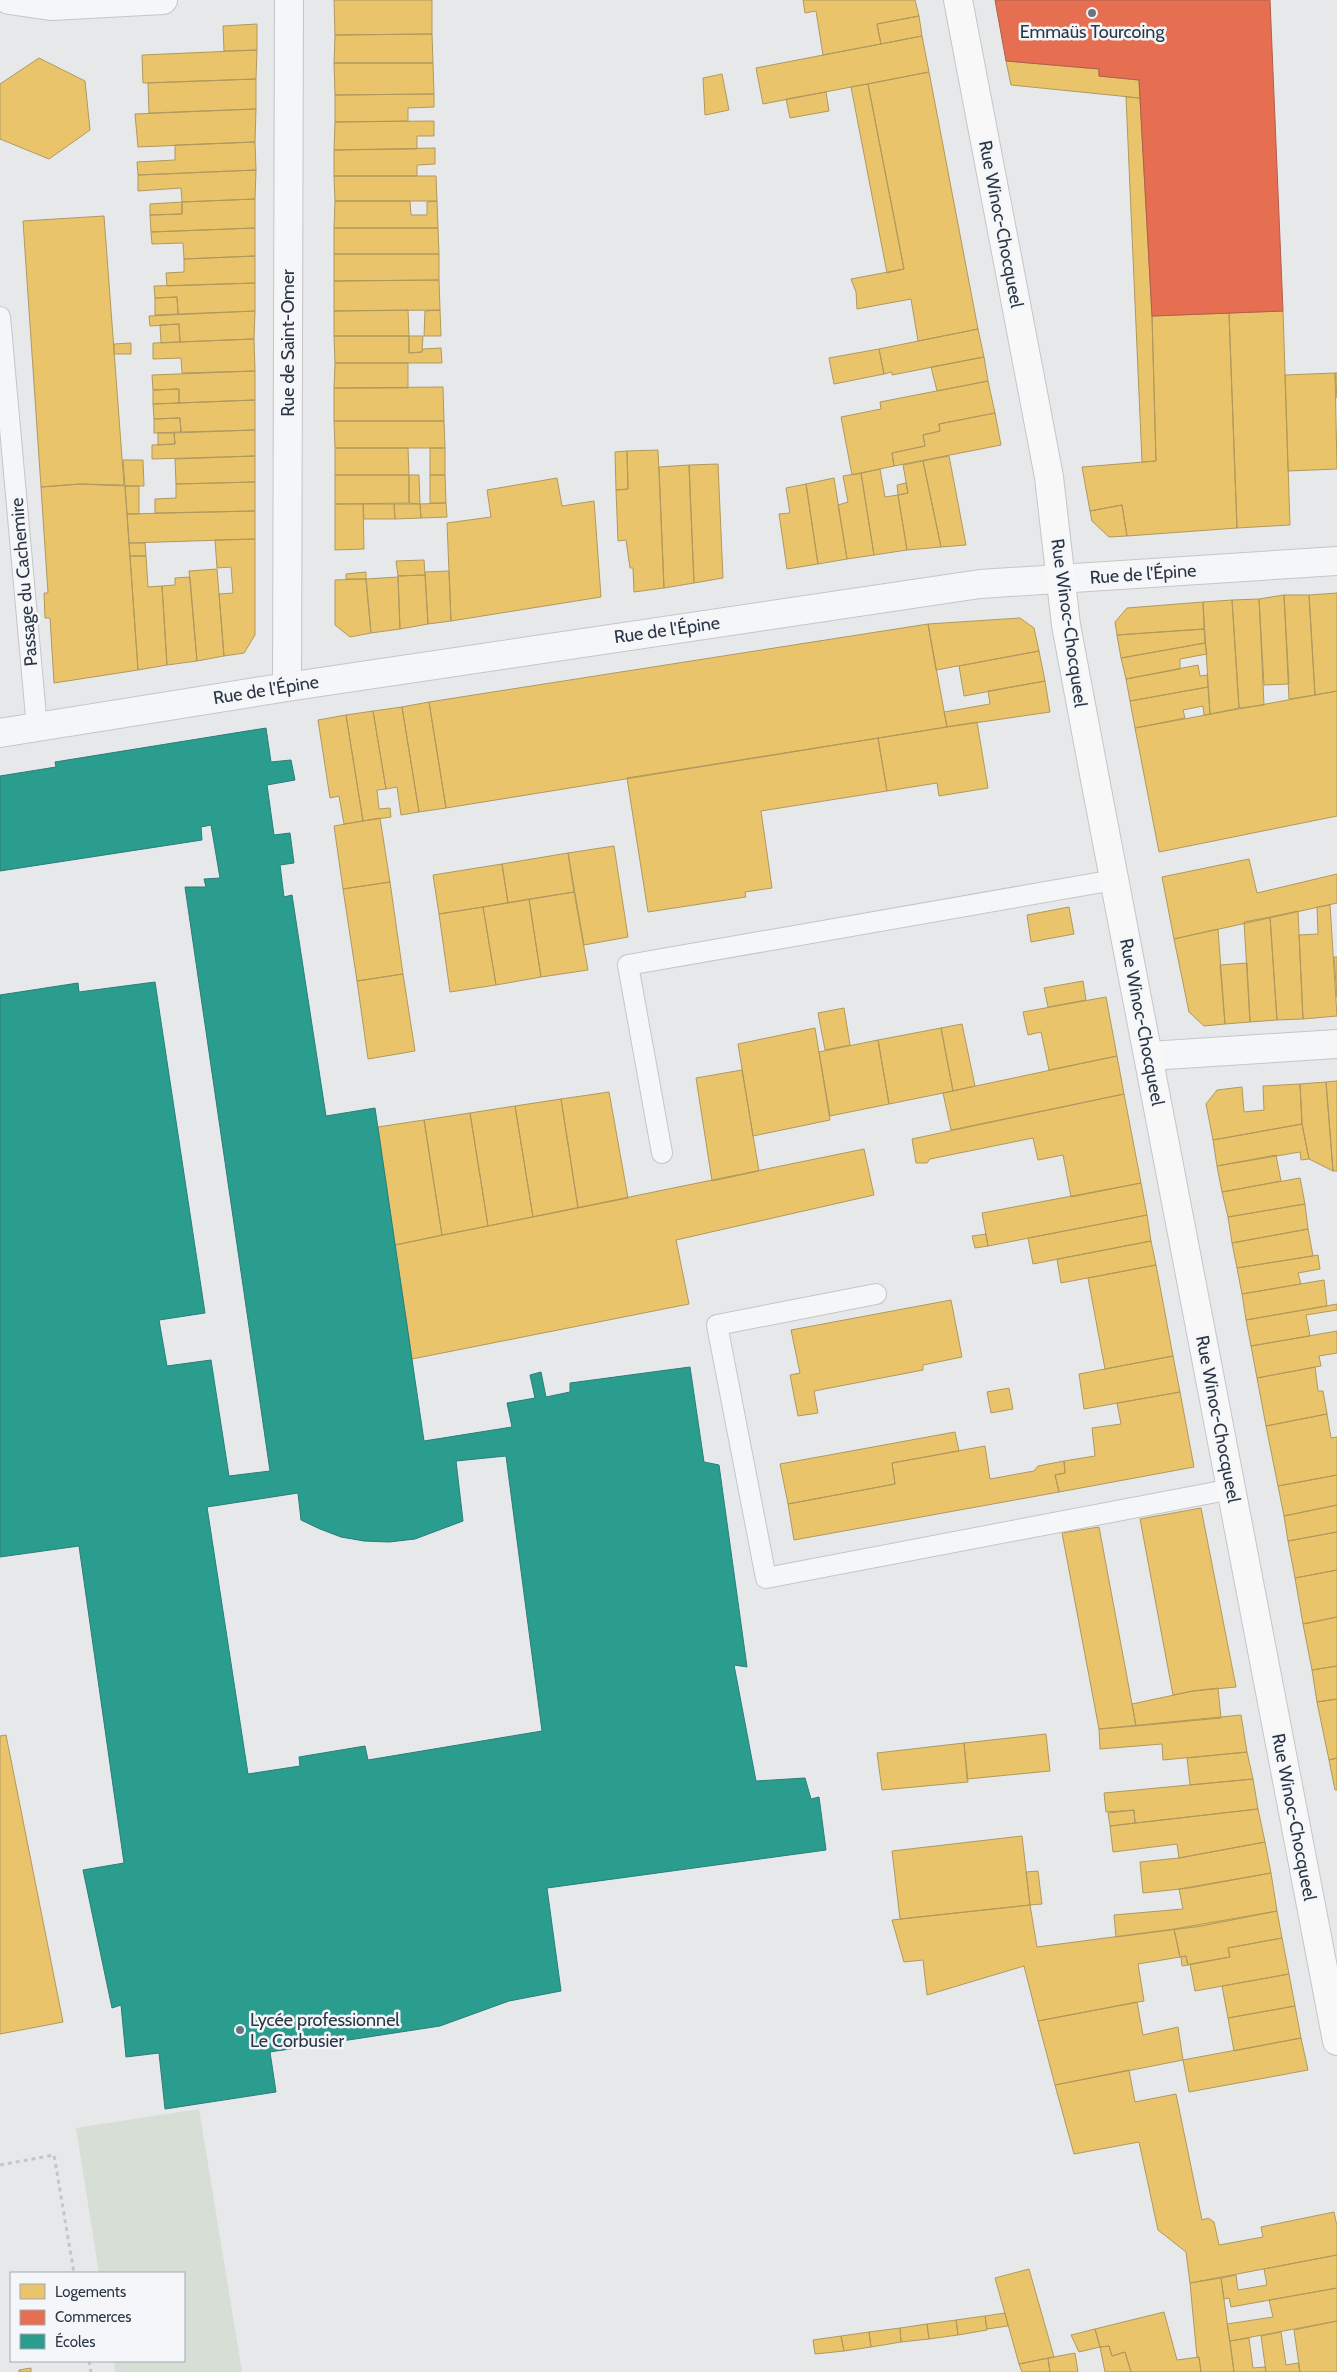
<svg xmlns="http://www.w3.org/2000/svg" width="1337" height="2372" font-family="Cabin,sans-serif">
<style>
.green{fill:#d7ded6}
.homes{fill:#e9c46a;stroke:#b0995f}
.shops{fill:#e76f51;stroke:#af5e4d}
.schools{fill:#2a9d8f;stroke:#2a7e79;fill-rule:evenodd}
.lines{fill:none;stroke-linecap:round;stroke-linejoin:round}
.lane-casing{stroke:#c4c6c8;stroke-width:22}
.street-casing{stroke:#c4c6c8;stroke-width:30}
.secondary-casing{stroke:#c4c6c8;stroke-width:30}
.path{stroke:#c4c6c9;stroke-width:3;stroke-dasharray:4 4;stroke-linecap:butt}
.lane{stroke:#f5f6f7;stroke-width:20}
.street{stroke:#f5f6f7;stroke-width:28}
.secondary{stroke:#f8f8f8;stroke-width:28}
.poi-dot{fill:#6c747f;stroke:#f4f6f9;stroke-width:2}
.labels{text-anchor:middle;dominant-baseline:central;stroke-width:5;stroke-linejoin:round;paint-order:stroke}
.poi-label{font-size:18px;fill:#2b3645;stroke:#f4f6f9}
.street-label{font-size:18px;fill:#2b3645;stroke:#f4f6f9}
</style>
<rect width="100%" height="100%" fill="#e6e8ea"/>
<!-- green -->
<path class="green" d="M199,2109L242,2372H115L114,2361H184V2273H99L76,2128Z"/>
<!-- homes -->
<path class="homes" d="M334,0H432V34L335,35Z
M803,0H915L919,16L877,24L881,44L823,55L816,11L805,13Z
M919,16L922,36L881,44L877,24Z
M257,24V50L224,51L223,26Z
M432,34L433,63H334L335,35Z
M922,36L929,72L763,104L756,68Z
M257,50L256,79L143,83L142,55Z
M39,58L85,81L90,130L49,159L0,139V84Z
M1006,61L1099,69V76L1139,80L1140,98L1011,85Z
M334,63H433L434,94L335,95Z
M929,72L978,329L918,341L911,299L857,309L856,292L851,279L904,269L868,84Z
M722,74L729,110L705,115L703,78Z
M256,79V109L149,113L148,83Z
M868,84L904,269L887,273L851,87Z
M826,92L829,111L790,118L786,99Z
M434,94V107L408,108V121L335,122V95Z
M1126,97L1140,98L1152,316L1156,461L1142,462Z
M256,109L255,142L138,147L135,114Z
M434,121V136H417V149L334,150L335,122Z
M255,142L256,170L138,175L137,162L175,160V145Z
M435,148V164L417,165V176H334V150Z
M256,170L255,199L182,202L181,188L138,191V175Z
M334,176H436L437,201H335Z
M255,199V228L151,232L150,215L182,214V202Z
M335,201H410L411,215H427V202L437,201L438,228H334Z
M182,202V214L150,215V204Z
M104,216L124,485L80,484L41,487L23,221Z
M255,228V256L184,259L183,243L152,244L151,232Z
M334,228H438L439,254H334Z
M334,254H439V280L334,281Z
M255,256V283L167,286L166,273L184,272V259Z
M439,280L440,310L334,311V281Z
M255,283V311L178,314L177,297L155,298L154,286Z
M177,297L178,314L155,315V298Z
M408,310L409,336H334V311Z
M440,310L441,336H424L425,311Z
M255,311L254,339L180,342L179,324L150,326L149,316Z
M1283,311L1290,525L1237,528L1229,313Z
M1229,313L1237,528L1127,536L1122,505L1090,511L1082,467L1156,461L1152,316Z
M179,324L180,342L161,343L160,325Z
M978,329L984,357L892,375V372L884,374L879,349Z
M334,336H409V353L422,352L423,349L441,348L442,363H335Z
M409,336H423L422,352L409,353Z
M254,339L255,371L182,373L181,358L153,359V343Z
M131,343V354H114V344Z
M879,349L884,374L834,384L829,358Z
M984,357L988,381L937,391L931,367Z
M335,363H408V388H334Z
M255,371V400L179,403V389L153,390L152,375Z
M1335,373H1337V398Z
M1335,373L1337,469L1288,471L1285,375Z
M988,381L995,413L939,424L940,431L923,435L925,446L892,453L894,466L852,475L841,417L881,409L880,402Z
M443,387L444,421H334V388Z
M179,389V403L153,404V390Z
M255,400V430L181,432L180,418L154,419L153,404Z
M995,413L1001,445L894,466L892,453L925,446L923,435L940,431L939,424Z
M180,418L181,432L154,433V419Z
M334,421H444L445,448H335Z
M255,430V456L152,459V445L175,444L174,433Z
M158,433H174L175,444L158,445Z
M335,448H408L409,475H335Z
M430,448H445V475H430Z
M658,450L664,588L634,592L633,568H630L626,540L618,541L616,490L628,489L627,451Z
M627,451L628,489L616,490L615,452Z
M255,456V482L176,484L175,459Z
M949,456L966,545L941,547L923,461Z
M123,460H143L144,486H125Z
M923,461L941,547L907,550L898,495L908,493L903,465Z
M718,464L723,578L694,583L689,465Z
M689,465L694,583L664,588L659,467Z
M880,469L885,497L898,495L907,550L874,555L861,473Z
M861,473L874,555L847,559L838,505L848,502L843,476Z
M335,475H409V503L335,504Z
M409,475H419L420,504L409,503Z
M430,475H445L446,503H430Z
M557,478L562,506L594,501L601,597L451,621L447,523L491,517L487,490Z
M834,478L847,559L818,564L806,484Z
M255,482V511L155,513V499L176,498V484Z
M906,483L908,493L898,495L897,485Z
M80,484L125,486L138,670L54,683L50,618H45L44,593H48L41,487Z
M806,484L818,564L787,569L779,514L790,513L786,488Z
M125,486H139V514H127Z
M446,503L447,517L421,518L420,504Z
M335,504H363L364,549L335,550Z
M363,504H394L395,519H364Z
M394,504H420L421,518L395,519Z
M1122,505L1127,536L1109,537L1092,521L1090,511Z
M255,511V539L129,543L127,514Z
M255,539V635L244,653L224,656L219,594L233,593L231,567L217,568L215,540Z
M129,543H145L146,556H130Z
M130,556H146L148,587L162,586L167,665L138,670Z
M424,560L425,575L398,576L396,561Z
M217,569L224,656L197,661L189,571Z
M449,571L451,621L428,624L425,572Z
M366,572V579H346V574Z
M425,575L428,624L400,629L398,576Z
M190,577L197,661L167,665L162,586L175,585V578Z
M398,577L400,629L371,633L366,579Z
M366,579L371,633L350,637L335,625V580Z
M1337,593V691L1315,695L1309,595Z
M1284,595H1309L1315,695L1289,699Z
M1284,595L1289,684L1264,685L1259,599Z
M1259,599L1264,705L1239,708L1232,600Z
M1232,600L1239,708L1210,714L1203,602Z
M1203,602L1204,629L1117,635L1115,622L1127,608Z
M1020,618L1034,628L1039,651L936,670L928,624Z
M928,624L947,727L446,808L429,702Z
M1204,629L1205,643L1121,658L1117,635Z
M1205,643L1207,654L1180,659V669L1126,679L1121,658Z
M1039,651L1045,681L964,696L959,666Z
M1198,665L1200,676L1207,675L1208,687L1130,701L1126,679Z
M1045,681L1050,712L947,727L944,712L990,704L988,691Z
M1208,687L1210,714L1204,715L1203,706L1183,710L1185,718L1135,728L1130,701Z
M1337,691V816L1159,852L1135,728Z
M429,702L446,808L419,812L402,707Z
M402,707L419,812L401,815L397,787L386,789L373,711Z
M373,711L386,789L377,790L379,809L390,808L391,817L363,821L346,715Z
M346,715L363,821L344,824L339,796L330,798L318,720Z
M977,722L988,788L939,796L937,783L887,791L878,738Z
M878,738L887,791L761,811L772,888L745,892L746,897L648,912L627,778Z
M380,818L390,882L343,889L334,826Z
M614,846L628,937L584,945L568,853Z
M568,853L574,892L508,903L502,864Z
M1249,859L1257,893L1337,874V903L1174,939L1162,877Z
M502,864L508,903L439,914L433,875Z
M390,882L403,974L357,981L343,889Z
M574,892L588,970L541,977L529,899Z
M529,899L541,977L496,985L483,907Z
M1330,905L1337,1016L1303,1019L1299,935L1318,934L1317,907Z
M483,907L496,985L450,992L439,914Z
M1069,907L1074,934L1031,942L1027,915Z
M1298,911L1303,1019L1277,1020L1270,917Z
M1270,917L1277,1020L1250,1022L1244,922Z
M1218,929L1225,1024L1204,1026L1189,1012L1174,939Z
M1334,957H1337V998Z
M1247,963L1250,1022L1225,1024L1220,965Z
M403,974L415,1051L368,1059L357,981Z
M1083,981L1086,1000L1048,1007L1044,988Z
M1106,997L1117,1056L1049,1070L1041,1032L1028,1035L1023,1012Z
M844,1008L850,1045L825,1050L818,1013Z
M962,1024L975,1086L953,1091L941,1028Z
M815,1028L830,1120L753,1136L738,1044Z
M941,1028L953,1091L889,1104L878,1040Z
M878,1040L889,1104L830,1116L819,1052Z
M1117,1056L1124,1094L951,1130L943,1093Z
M742,1070L759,1171L712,1181L696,1078Z
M1337,1081V1171H1333L1326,1082Z
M1326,1082L1333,1171L1309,1159L1302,1124L1300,1084Z
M1300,1084L1302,1124L1213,1140L1206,1104L1217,1090L1242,1087L1244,1112L1264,1110L1263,1086Z
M609,1092L628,1198L578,1208L561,1099Z
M1124,1094L1141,1183L1071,1197L1063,1155L1038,1160L1033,1138L930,1159L927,1163H916L912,1139Z
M561,1099L578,1208L533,1217L515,1106Z
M515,1106L533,1217L488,1226L470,1113Z
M470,1113L488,1226L442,1235L424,1120Z
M424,1120L442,1235L395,1245L378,1127Z
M1302,1124L1309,1159L1301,1160L1300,1152L1217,1166L1213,1140Z
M864,1149L874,1195L676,1240L689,1304L412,1359L395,1245Z
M1276,1155L1281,1181L1222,1192L1217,1166Z
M1300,1178L1305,1204L1228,1217L1222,1192Z
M1141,1183L1147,1215L988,1246L982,1213Z
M1305,1204L1308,1229L1232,1243L1228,1217Z
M1147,1215L1151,1241L1033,1264L1028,1238Z
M1308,1229L1313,1256L1237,1268L1232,1243Z
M986,1234L988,1246L975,1248L972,1236Z
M1151,1241L1156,1265L1061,1283L1057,1259Z
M1318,1255L1320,1269L1298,1273L1301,1284L1242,1294L1237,1268Z
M1156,1265L1173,1356L1105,1369L1088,1278Z
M1324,1280L1327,1306L1246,1320L1242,1294Z
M951,1300L962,1357L923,1365V1370L814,1391L818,1413L798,1416L790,1375L800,1373L791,1330Z
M1337,1304V1310L1306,1315L1310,1336L1251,1346L1246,1320Z
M1337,1331V1353L1319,1356L1321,1366L1257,1378L1251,1346Z
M1173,1356L1180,1392L1084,1409L1079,1374Z
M1315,1367L1318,1391H1323L1327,1414L1266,1426L1257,1378Z
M1009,1388L1013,1409L991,1413L987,1392Z
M1180,1392L1194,1467L1059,1492L1055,1475L1065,1473L1064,1461L1095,1456L1092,1428L1121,1424L1117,1403Z
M1327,1414L1331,1438L1337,1437V1475L1278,1486L1266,1426Z
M955,1432L959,1451L892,1463L895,1484L788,1504L780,1464Z
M985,1446L990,1479L1034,1471L1038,1466L1064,1461L1065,1473L1055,1475L1059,1492L794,1540L788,1504L895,1484L892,1463Z
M1337,1475V1505L1284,1516L1278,1486Z
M1337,1505V1532L1288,1541L1284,1516Z
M1201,1508L1236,1687L1193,1691L1173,1695L1140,1519Z
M1099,1527L1132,1704L1136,1726L1099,1729L1062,1533Z
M1337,1532V1570L1295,1578L1288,1541Z
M1337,1570V1617L1303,1624L1295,1578Z
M1337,1617V1666L1312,1670L1303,1624Z
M1337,1666V1699L1317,1702L1312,1670Z
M1218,1688L1221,1718L1136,1726L1132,1704L1193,1691Z
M1337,1699V1758L1329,1760L1317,1702Z
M1241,1715L1247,1752L1163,1760L1162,1744L1100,1749L1099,1729Z
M1046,1734L1050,1771L967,1779L964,1743Z
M6,1735L63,2022L0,2034V1736Z
M964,1743L968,1782L882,1790L877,1753Z
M1247,1752L1253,1779L1190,1785L1187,1758Z
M1337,1758V1790H1335L1329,1760Z
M1253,1779L1258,1809L1135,1823L1134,1810L1106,1812L1104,1793Z
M1258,1809L1265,1842L1179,1858L1177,1844L1113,1852L1110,1826Z
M1134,1810L1135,1823L1110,1826L1108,1813Z
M1022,1836L1030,1905L900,1919L892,1851Z
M1265,1842L1271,1873L1189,1888L1143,1893L1140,1862L1179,1858Z
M1038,1871L1042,1904L1030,1905L1026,1872Z
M1271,1873L1277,1911L1202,1926L1116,1937L1114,1915L1183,1909L1179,1889Z
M1030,1905L1037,1947L1174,1929L1180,1957L1138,1964L1144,2001L1038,2021L1024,1966L927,1995L923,1960L904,1962L892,1920Z
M1277,1911L1282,1938L1228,1948L1230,1957L1188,1965L1186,1956L1180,1957L1174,1929Z
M1282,1938L1289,1974L1195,1991L1190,1964L1230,1957L1228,1948Z
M1186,1956L1188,1965L1182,1966L1181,1957Z
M1289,1974L1295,2006L1228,2018L1222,1986Z
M1137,2002L1143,2035L1178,2027L1183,2060L1055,2085L1038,2021Z
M1295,2006L1301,2038L1234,2051L1228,2018Z
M1301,2038L1308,2070L1189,2092L1183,2060Z
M1129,2070L1135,2102L1176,2094L1202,2220L1208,2218L1214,2222L1219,2245L1263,2237L1261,2227L1334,2212L1337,2226V2255L1190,2283L1186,2252L1158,2230L1139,2142L1074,2154L1055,2085Z
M1337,2255V2288L1231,2307L1229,2298L1224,2299L1221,2278L1236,2275L1238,2290L1267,2285L1264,2269Z
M1029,2269L1054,2357L1019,2364L995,2278Z
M1221,2278L1234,2372H1201L1199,2357H1197L1190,2283Z
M1337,2288V2321L1230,2341L1227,2324L1273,2317L1269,2300Z
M1164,2312L1177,2360L1199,2357L1201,2372H1131L1125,2352L1112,2356L1109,2346L1100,2347L1095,2329Z
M1005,2313L1008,2326L987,2329L985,2316Z
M985,2316L987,2330L958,2335L956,2320Z
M956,2320L958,2335L929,2339L927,2324Z
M1337,2321V2372H1300L1294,2330Z
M927,2324L929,2339L901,2342L900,2328Z
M900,2328L901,2342L871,2347L869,2332Z
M1095,2329L1100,2347L1079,2352L1071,2335Z
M869,2332L871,2347L844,2351L841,2336Z
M1281,2332L1286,2365L1298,2363L1300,2372H1266L1261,2336Z
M841,2336L844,2351L815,2354L813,2340Z
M1249,2338L1253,2368L1265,2367L1266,2372H1234L1230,2341Z
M1109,2346L1112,2356L1125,2352L1131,2372H1105L1100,2347Z
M1075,2353L1078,2372H1050L1048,2358Z
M1048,2358L1050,2372H1022L1019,2364Z
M31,2368V2372H19V2370Z"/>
<!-- shops -->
<path class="shops" d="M995,0H1270L1283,311L1152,316L1139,80L1099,76V69L1006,61Z"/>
<!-- schools -->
<path class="schools" d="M266,728L271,762L291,760L295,780L267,785L274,835L290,833L294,863L280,865L284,897L292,895L326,1116L375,1108L424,1441L512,1427L507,1403L535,1398L530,1375L541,1372L546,1397L570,1392V1383L690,1367L704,1462L719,1465L747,1667L734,1665L756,1781L805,1778L811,1799L819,1797L826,1850L547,1888L561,1991L509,2001L440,2026L270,2052L276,2092L165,2109L159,2053L126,2057L121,2005L112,2008L83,1870L124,1863L79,1546L0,1557V995L78,983L79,992L155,982L205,1313L159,1320L167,1366L211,1360L229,1476L270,1471L185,887H206L204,879L220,878L211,825L201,827L202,840L0,871V776L56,767L55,762ZM506,1456L542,1731L368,1760L365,1746L299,1757L300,1766L248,1774L207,1507L298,1493L301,1520L320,1529L341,1537L364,1541L389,1542L415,1539L463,1521L456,1461Z"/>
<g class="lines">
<!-- lane casing -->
<g class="lane-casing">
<path id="lane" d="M0,317L37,728
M662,1153L628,965L1114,880
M876,1294L717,1325L766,1578L1232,1489"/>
</g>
<!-- street casing -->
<g class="street-casing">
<path id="street" d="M9,0L51,6L163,0
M287,687L289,0
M0,733L287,687L980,584L1337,561
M1149,1056L1337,1044"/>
</g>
<!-- secondary casing -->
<g class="secondary-casing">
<path id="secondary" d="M958,0L1049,477L1066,625L1097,790L1337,2041"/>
</g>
<!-- path -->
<path class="path" d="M0,2165L54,2155L74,2273
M89,2361L91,2372"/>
<!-- lane -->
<use href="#lane" class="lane"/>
<!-- street -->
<use href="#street" class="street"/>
<!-- secondary -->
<use href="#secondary" class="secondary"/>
</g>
<!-- markers -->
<g class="poi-dot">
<circle cx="1092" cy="13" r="5"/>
<circle cx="240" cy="2030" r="5"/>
</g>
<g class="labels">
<!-- poi labels -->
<g class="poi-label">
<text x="1092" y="32">Emmaüs Tourcoing</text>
<text x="250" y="2020" text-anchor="start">Lycée professionnel<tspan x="250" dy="21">Le Corbusier</tspan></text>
</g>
<!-- street labels -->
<g class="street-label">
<text transform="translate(1001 224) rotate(79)">Rue Winoc-Chocqueel</text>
<text transform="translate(288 343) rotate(-90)">Rue de Saint-Omer</text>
<text transform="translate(1143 574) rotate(-4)">Rue de l'Épine</text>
<text transform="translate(24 582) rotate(-95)">Passage du Cachemire</text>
<text transform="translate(1069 623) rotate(82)">Rue Winoc-Chocqueel</text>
<text transform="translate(667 630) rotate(-8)">Rue de l'Épine</text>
<text transform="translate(266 690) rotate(-9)">Rue de l'Épine</text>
<text transform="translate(1142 1022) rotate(79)">Rue Winoc-Chocqueel</text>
<text transform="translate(1218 1419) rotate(79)">Rue Winoc-Chocqueel</text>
<text transform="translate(1294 1817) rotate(79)">Rue Winoc-Chocqueel</text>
</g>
</g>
<!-- legend -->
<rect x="10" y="2272" width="175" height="90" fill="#f4f6f9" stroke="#a4a9b1"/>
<rect x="20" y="2284" width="25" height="15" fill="#e9c46a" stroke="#a4a9b1"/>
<text x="55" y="2297" font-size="15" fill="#2b3645">Logements</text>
<rect x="20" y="2310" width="25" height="15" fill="#e76f51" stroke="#a4a9b1"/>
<text x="55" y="2322" font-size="15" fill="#2b3645">Commerces</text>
<rect x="20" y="2334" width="25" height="15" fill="#2a9d8f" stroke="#a4a9b1"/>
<text x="55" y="2347" font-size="15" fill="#2b3645">Écoles</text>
</svg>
